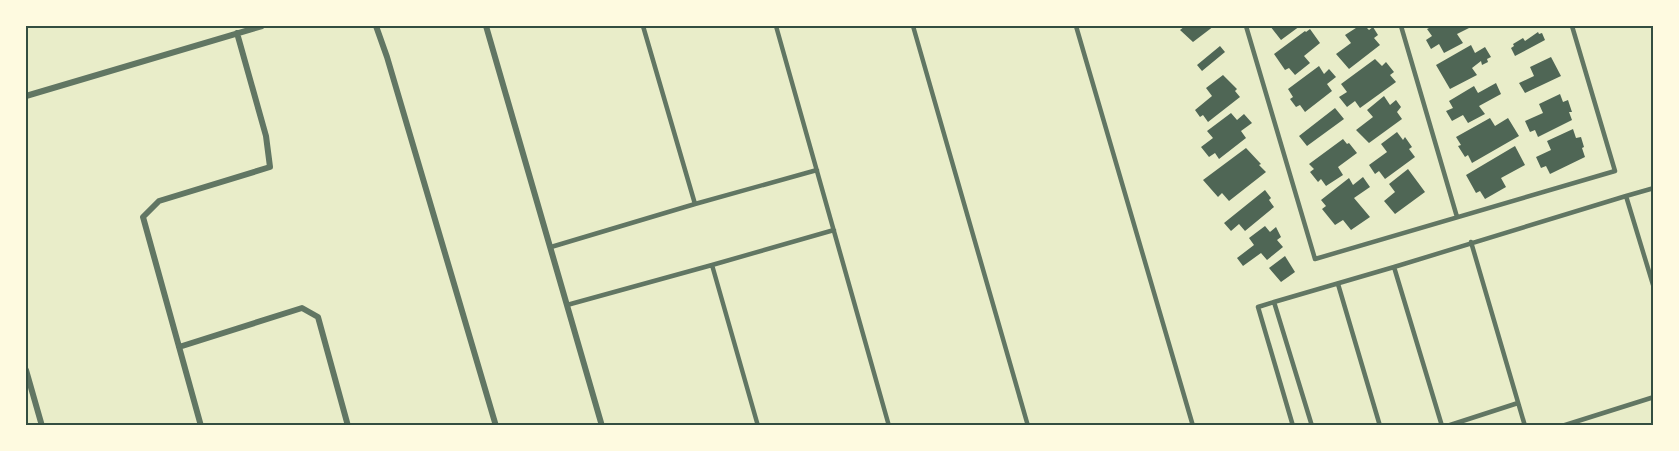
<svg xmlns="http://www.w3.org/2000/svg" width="1679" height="451" font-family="'Public Sans',sans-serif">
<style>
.building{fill:#4f6655}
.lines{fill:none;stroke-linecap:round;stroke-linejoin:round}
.service{stroke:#617663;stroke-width:4.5}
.minor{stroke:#617663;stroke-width:6}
.neatline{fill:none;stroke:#344e41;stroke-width:2}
</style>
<rect width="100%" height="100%" fill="#e9edc9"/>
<!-- building -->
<path class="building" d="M1185,26H1214L1193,42L1180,30Z
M1270,26H1300L1281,40Z
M1359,26H1365L1369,30L1373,27L1378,35L1374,38L1380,45L1349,69L1336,54L1351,43L1345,35Z
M1433,26H1473L1457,34L1463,43L1444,53L1439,44L1431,49L1426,40L1432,36L1427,29Z
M1310,29L1320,43L1304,56L1310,63L1295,75L1289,68L1285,70L1274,54L1305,31L1306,32Z
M1538,32L1539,34L1542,33L1545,40L1515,56L1511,48L1514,46L1513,44L1523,38L1525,41Z
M1471,45L1475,53L1485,47L1491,57L1487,59L1488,62L1482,65L1481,61L1472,68L1477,75L1450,89L1436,65Z
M1220,46L1225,52L1202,71L1197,65Z
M1551,57L1561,76L1525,93L1519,83L1534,76L1530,67Z
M1375,59L1382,66L1386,62L1394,72L1390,75L1396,82L1360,108L1355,101L1347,107L1339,97L1347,92L1341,84Z
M1319,66L1324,74L1329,69L1336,77L1327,84L1332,91L1305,112L1300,105L1296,107L1290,99L1293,97L1288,89Z
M1223,75L1237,89L1235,91L1240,97L1208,122L1203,115L1200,117L1195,110L1212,96L1206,88Z
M1496,83L1501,94L1479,106L1485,114L1468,123L1463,115L1452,121L1446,111L1453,108L1449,101L1474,86L1478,93Z
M1560,94L1563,102L1568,100L1572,112H1569L1572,120L1538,137L1535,130L1530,132L1525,121L1543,113L1539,104Z
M1384,96L1390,105L1396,100L1401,107L1397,112L1402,119L1369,143L1356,130L1373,117L1367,110Z
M1335,108L1344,119L1307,146L1299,136Z
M1231,113L1237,120L1244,114L1252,123L1241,131L1246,138L1219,159L1215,153L1209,157L1201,147L1213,138L1207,131Z
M1490,118L1495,126L1508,118L1519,136L1472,163L1468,155L1465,157L1458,146L1461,145L1456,137Z
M1573,129L1576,138L1581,137L1584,147L1582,148L1585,157L1550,174L1546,166L1541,168L1536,157L1551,150L1547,141Z
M1397,132L1403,140L1405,137L1412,147L1409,149L1415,157L1385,179L1379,171L1375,174L1369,165L1387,152L1381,144Z
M1343,139L1347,144L1349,143L1357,153L1338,167L1343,175L1326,186L1321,179L1318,182L1310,172L1314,169L1309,164Z
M1515,146L1525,165L1501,178L1506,187L1485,199L1480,191L1476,193L1466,175Z
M1246,148L1261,164L1259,165L1266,172L1229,201L1222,193L1218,197L1203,180Z
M1408,169L1425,192L1395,214L1384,201L1395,192L1389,184Z
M1363,177L1370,187L1354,198L1370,217L1351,230L1343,220L1335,225L1322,209L1326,206L1321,200L1349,178L1353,185Z
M1265,190L1271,198L1269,200L1274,207L1245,231L1239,224L1231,231L1224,223Z
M1265,226L1270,232L1276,227L1281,237L1277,240L1283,247L1267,260L1261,253L1243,266L1237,258L1254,245L1249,238Z
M1285,256L1295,272L1281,282L1269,268Z"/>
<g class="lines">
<!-- service -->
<path class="service" d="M776,26L889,426
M913,26L1028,426
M1076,26L1193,426
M1246,26L1315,259L1615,171L1572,26
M1401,26L1457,217
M1654,188L1626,196L1654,288
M695,204L817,170
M1471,242L1525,426
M551,247L695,204L643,26
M712,265L834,230
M1338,284L1380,426
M1274,302L1258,307L1293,426
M567,305L712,265L758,426
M1312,426L1274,302L1394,267
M1442,426L1394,267L1626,196
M1447,426L1518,403
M1562,426L1654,397"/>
<!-- minor -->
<path class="minor" d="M376,26L387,57L496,426
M486,26L602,426
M26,96L262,26
M179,347L302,308L318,317L348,426
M26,370L42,426
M201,426L143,217L159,201L270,167L266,136L237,33"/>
</g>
<!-- border -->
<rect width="1679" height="451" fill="none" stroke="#fefae0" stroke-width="54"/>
<rect x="27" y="27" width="1625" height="397" class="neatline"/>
</svg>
